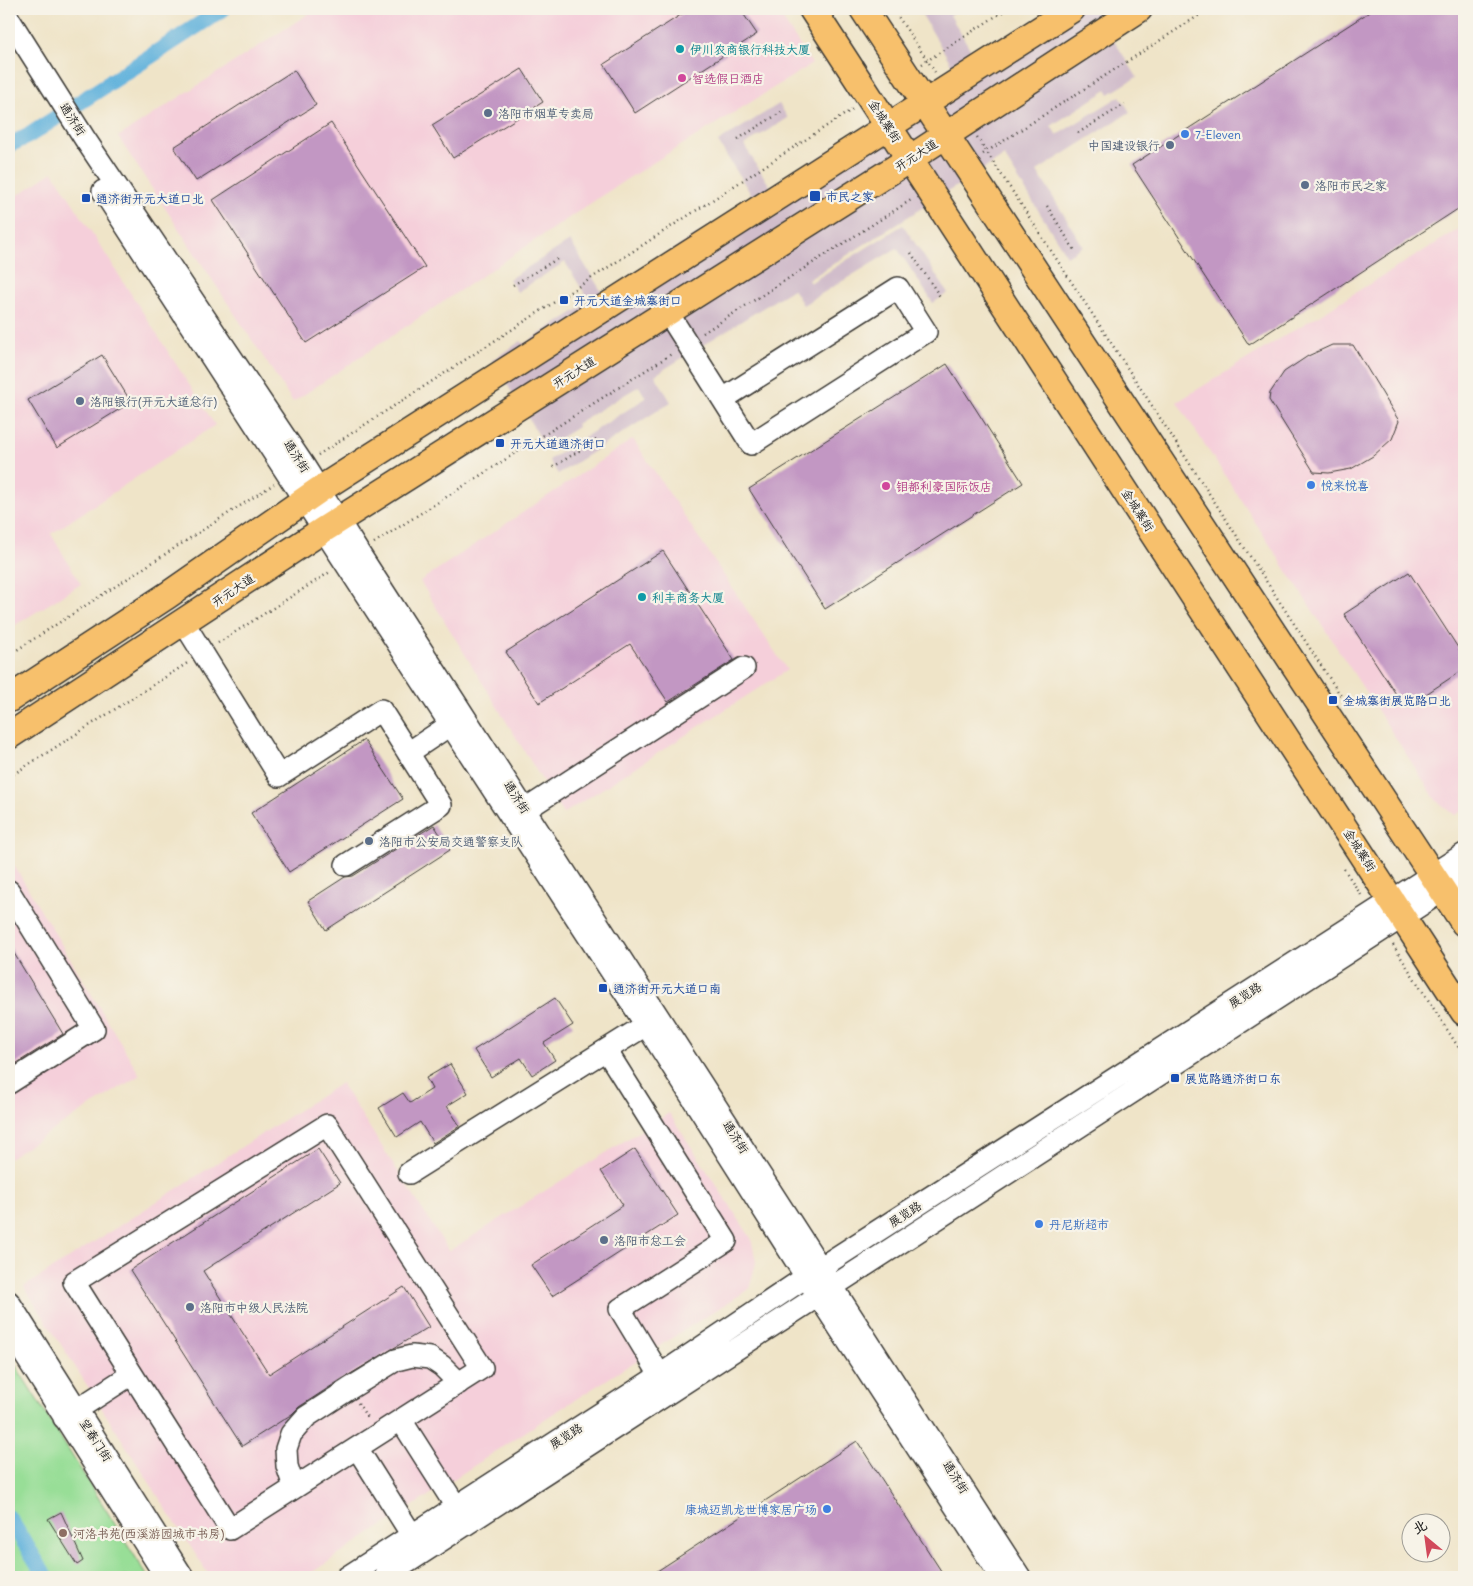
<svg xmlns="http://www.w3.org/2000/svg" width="1473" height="1586" font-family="Delius,'LXGW WenKai TC',sans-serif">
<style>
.built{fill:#f5cfda}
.industrial{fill:#d1bdcb}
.green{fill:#98de97;stroke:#5a7d5a}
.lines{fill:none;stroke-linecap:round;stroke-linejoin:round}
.canal{stroke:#62b2dc;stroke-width:16}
.building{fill:#c297c3}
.minor-casing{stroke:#3c3a36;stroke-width:24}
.major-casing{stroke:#3c3a36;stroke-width:29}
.path{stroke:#3c3a36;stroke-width:2.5;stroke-dasharray:1 4;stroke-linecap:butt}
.minor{stroke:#fff;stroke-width:21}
.major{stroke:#f7c06c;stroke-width:26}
.culture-dot{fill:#0f9aa8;stroke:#f7f3e8;stroke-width:2}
.hotel-dot{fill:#d1479c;stroke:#f7f3e8;stroke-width:2}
.service-dot{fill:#5c6f8a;stroke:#f7f3e8;stroke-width:2}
.shop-dot{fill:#3f7fe0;stroke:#f7f3e8;stroke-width:2}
.transit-dot{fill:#1a4fb4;stroke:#f7f3e8;stroke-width:2}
.education-dot{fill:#8d6e63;stroke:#f7f3e8;stroke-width:2}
.labels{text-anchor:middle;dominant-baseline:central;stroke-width:4.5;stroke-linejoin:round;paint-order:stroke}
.culture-label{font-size:12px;fill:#0d838f;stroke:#f7f3e8;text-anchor:start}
.hotel-label{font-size:12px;fill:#b23c85;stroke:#f7f3e8;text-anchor:start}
.service-label{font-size:12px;fill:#4e5e75;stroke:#f7f3e8;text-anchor:start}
.street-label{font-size:12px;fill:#1c1c1c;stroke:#f7f3e8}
.shop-label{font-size:12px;fill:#366cbe;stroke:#f7f3e8;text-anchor:start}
.transit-label{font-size:12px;fill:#164399;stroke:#f7f3e8;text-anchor:start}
.education-label{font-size:12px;fill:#785e54;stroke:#f7f3e8;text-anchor:start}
</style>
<rect width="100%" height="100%" fill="#f7f3e8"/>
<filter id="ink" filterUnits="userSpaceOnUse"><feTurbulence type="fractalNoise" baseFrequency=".02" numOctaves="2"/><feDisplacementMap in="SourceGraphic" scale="10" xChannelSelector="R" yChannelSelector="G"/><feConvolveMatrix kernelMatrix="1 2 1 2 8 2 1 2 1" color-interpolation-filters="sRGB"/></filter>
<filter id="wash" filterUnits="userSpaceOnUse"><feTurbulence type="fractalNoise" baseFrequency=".0096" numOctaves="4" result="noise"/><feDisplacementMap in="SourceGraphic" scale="20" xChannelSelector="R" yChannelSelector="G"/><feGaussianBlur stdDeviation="1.12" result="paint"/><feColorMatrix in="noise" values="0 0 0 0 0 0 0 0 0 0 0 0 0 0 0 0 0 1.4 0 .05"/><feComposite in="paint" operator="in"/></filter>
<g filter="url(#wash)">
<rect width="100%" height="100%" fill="#efe4c8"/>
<!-- built -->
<path class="built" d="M316,9H776L812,64L627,179L293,402L118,137Z
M53,172L215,425L51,534L81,584L9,629V201Z
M1464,226V810L1455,815L1436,800L1177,402Z
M633,439L787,670L563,814L420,581Z
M9,857L140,1075L9,1158Z
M341,1083L449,1251L669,1113L751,1238L756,1262L749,1289L551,1415L305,1577H210L24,1287Z"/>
<!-- industrial -->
<path class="industrial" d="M929,9H960L950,15L976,59L1052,9H1094L1137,77L1109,94L1107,90L1051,126L1057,135L1120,96L1130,112L1037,171L1083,246L1067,256L1004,156L808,280L810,283L903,225L948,293L933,303L897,248L803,305L793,289L655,375L671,402L558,474L549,460L646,398L639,386L576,424L578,427L546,447L492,360L521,341L524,344L590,302L565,262L517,292L509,279L570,241L603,294L754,199L718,142L779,104L788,118L744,145L771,188L956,72L921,13Z"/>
<!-- green -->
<path class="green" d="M9,1355L148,1577H9Z"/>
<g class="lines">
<!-- canal -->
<path class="canal" d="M9,145L28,136L223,9
M9,1518L46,1577"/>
</g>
<g id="blocks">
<!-- building -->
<path class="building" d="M690,9H740L757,34L635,113L604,64Z
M1374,9H1464V205L1249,345L1132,165Z
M522,69L543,102L453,158L432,125Z
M294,70L316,105L196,181L174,147Z
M331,123L425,267L306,343L213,200Z
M1332,345H1353L1399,421L1392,439L1373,456L1351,469L1329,473L1314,472L1269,400L1270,393L1284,372L1308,356Z
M102,355L131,402L57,448L28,400Z
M947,364L1023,483L825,609L749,489Z
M663,551L734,660L668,702L630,644L539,703L506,652Z
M1409,572L1464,657V669L1405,708L1344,614Z
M364,740L403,799L289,872L251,813Z
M434,825L450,850L326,930L308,901L345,877L353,876Z
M9,945L63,1034L9,1068Z
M555,998L573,1025L544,1043L555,1060L532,1075L521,1058L491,1077L474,1050Z
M450,1064L468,1093L447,1106L460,1126L433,1143L420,1122L397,1137L379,1108L403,1093L410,1103L432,1089L426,1078Z
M318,1149L340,1183L203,1271L269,1374L404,1287L429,1327L342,1379L299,1407L292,1414L242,1446L130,1270Z
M635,1149L678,1215L552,1296L531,1265L623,1205L601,1171Z
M857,1441L945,1577H648Z
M61,1512L83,1561L77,1565L48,1519Z"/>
</g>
</g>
<g filter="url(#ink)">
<use href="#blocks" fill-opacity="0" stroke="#3c3a36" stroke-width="1"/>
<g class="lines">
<!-- minor casing -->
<g class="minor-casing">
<path id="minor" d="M9,19L85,139L303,464L359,553L1020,1577
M103,191L646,1025L806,1277L1001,1577
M668,313L751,444L926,332L898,288L723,399
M184,623L279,776L381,710L441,805L346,865
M408,753L462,717
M525,810L744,668
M9,891L94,1029L9,1083
M606,1050L726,1241L620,1309L666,1385
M409,1173L657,1018
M9,1302L183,1577
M9,1330L166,1577
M64,1418L132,1374L230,1529L482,1368L327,1125L74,1282L132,1374
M401,1420L464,1519
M357,1448L420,1548
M294,1487L287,1466L286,1449L291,1434L306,1417L349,1389L396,1360L412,1356L430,1358L442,1366L459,1383
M347,1577L660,1375L806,1277L1464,854
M385,1577L1464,877"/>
</g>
<!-- major casing -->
<g class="major-casing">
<path id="major" d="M812,9L1464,1012
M863,9L1464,923
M9,699L168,595L319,490L1072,9
M9,736L323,530L894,169L1139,9"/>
</g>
<!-- path -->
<path class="path" d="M893,9L935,72
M922,64L1007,9
M1078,133L1125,104
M977,137L1341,696
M738,139L783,111
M983,154L1209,9
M1047,206L1075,251
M911,253L941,298
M513,285L557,259
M703,333L911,200
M318,455L853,109
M553,467L598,439
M374,543L673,353
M218,643L330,572
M9,655L274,484
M9,777L189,662
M1344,869L1363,898
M1393,945L1464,1056
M358,1403L368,1419"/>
<!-- minor -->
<use href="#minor" class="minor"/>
<!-- major -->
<use href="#major" class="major"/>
</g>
</g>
<!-- markers -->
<g class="culture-dot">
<circle cx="680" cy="49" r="5"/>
<circle cx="642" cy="597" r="5"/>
</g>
<g class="hotel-dot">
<circle cx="682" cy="78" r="5"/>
<circle cx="886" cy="486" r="5"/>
</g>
<g class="service-dot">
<circle cx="488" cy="113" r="5"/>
<circle cx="1170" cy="145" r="5"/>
<circle cx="1305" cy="185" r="5"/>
<circle cx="80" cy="401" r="5"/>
<circle cx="369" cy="841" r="5"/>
<circle cx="604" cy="1240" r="5"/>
<circle cx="190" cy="1307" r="5"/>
</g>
<g class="shop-dot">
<circle cx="1185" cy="134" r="5"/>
<circle cx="1311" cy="485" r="5"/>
<circle cx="1039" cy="1224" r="5"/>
<circle cx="827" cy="1509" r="5"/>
</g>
<g class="transit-dot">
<rect x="809" y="190" width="12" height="12" rx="2.5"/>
<rect x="81" y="193" width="10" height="10" rx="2.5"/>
<rect x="559" y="295" width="10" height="10" rx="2.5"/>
<rect x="495" y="438" width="10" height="10" rx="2.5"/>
<rect x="1328" y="695" width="10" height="10" rx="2.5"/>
<rect x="598" y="983" width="10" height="10" rx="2.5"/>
<rect x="1170" y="1073" width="10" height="10" rx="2.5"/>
</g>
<circle class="education-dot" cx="63" cy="1533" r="5"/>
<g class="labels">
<!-- culture labels -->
<g class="culture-label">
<text x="690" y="49">伊川农商银行科技大厦</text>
<text x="652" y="597">利丰商务大厦</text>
</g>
<!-- hotel labels -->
<g class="hotel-label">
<text x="692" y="78">智选假日酒店</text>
<text x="896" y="486">钼都利豪国际饭店</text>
</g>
<!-- service labels -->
<g class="service-label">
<text x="498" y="113">洛阳市烟草专卖局</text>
<text x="1160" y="145" text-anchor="end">中国建设银行</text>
<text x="1315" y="185">洛阳市民之家</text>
<text x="90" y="401">洛阳银行(开元大道总行)</text>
<text x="379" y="841">洛阳市公安局交通警察支队</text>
<text x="614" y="1240">洛阳市总工会</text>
<text x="200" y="1307">洛阳市中级人民法院</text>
</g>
<!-- street labels -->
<g class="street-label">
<text transform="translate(73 119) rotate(57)">通济街</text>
<text transform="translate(885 121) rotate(57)">金城寨街</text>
<text transform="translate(916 155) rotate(-33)">开元大道</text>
<text transform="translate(574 372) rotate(-32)">开元大道</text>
<text transform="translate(297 456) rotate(57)">通济街</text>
<text transform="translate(1138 510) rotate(57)">金城寨街</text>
<text transform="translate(233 590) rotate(-34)">开元大道</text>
<text transform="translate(517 797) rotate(57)">通济街</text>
<text transform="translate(1360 850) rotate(57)">金城寨街</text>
<text transform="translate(1245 995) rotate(-33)">展览路</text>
<text transform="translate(736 1137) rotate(57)">通济街</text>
<text transform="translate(905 1214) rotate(-33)">展览路</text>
<text transform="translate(566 1436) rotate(-33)">展览路</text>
<text transform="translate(96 1440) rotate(57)">望春门街</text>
<text transform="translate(956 1477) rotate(57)">通济街</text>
</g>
<!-- shop labels -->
<g class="shop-label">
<text x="1195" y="134">7-Eleven</text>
<text x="1321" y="485">悦来悦喜</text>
<text x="1049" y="1224">丹尼斯超市</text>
<text x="817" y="1509" text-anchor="end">康城迈凯龙世博家居广场</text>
</g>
<!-- transit labels -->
<g class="transit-label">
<text x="826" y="196">市民之家</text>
<text x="96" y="198">通济街开元大道口北</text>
<text x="574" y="300">开元大道金城寨街口</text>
<text x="510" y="443">开元大道通济街口</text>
<text x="1343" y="700">金城寨街展览路口北</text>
<text x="613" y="988">通济街开元大道口南</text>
<text x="1185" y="1078">展览路通济街口东</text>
</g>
<!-- education labels -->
<g class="education-label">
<text x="73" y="1533">河洛书苑(西溪游园城市书房)</text>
</g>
</g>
<!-- margin -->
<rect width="1473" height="1586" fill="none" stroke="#f7f3e8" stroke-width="30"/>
<!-- north arrow -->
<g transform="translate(1426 1538) rotate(331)"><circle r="24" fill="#f7f3e8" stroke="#9f9d96"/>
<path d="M0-4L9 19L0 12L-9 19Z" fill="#d1495b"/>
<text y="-8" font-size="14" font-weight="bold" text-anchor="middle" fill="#1c1c1c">北</text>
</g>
</svg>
